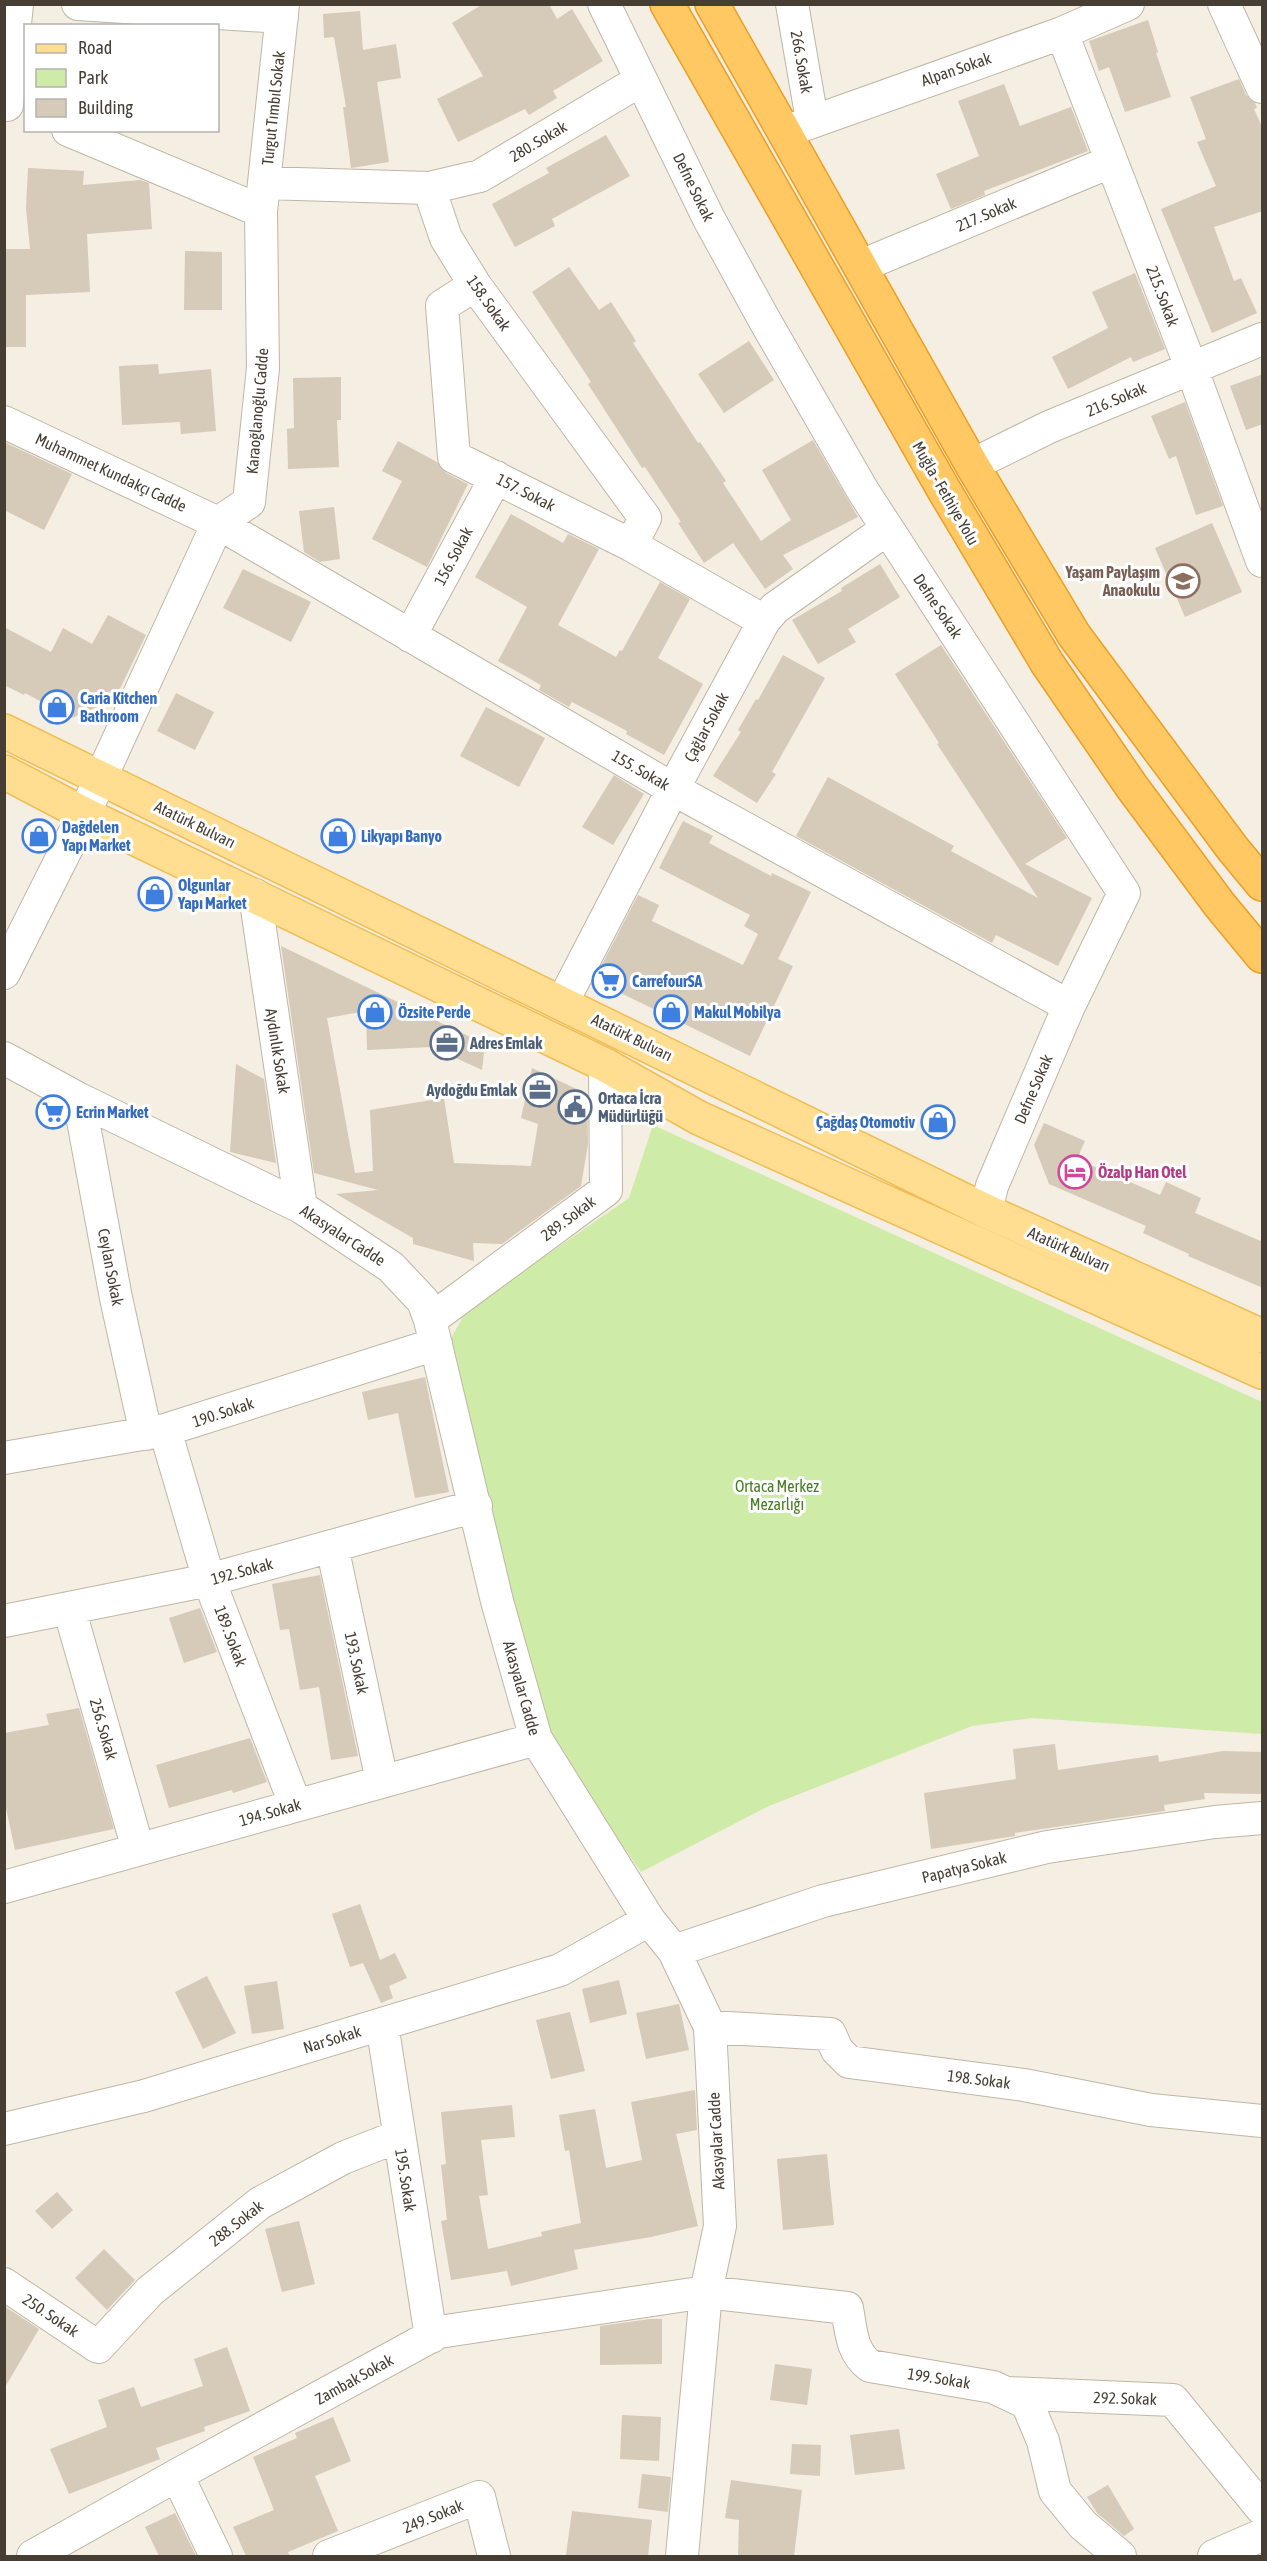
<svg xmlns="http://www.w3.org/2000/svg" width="1267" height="2561" font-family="'Asap Condensed',sans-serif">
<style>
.green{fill:#ceeca8}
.building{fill:#d6cab8}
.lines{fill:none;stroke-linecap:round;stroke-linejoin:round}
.minor-casing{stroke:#c0b6a5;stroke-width:34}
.major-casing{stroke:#efbe56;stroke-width:36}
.highway-casing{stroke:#ec9f25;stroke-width:36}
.minor{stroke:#fff;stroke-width:32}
.major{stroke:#ffde91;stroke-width:33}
.highway{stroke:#ffc863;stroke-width:33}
.labels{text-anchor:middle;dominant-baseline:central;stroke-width:6;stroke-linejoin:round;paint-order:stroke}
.street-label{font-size:16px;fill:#463e33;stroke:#fff}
.education-label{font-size:16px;font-weight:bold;fill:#785e54;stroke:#fff;text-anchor:end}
.shop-label{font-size:16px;font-weight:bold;fill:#366cbe;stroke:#fff;text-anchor:start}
.service-label{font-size:16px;font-weight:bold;fill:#4e5e75;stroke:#fff;text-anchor:start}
.hotel-label{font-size:16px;font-weight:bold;fill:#b23c85;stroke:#fff;text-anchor:start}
.park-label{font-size:16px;fill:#457d21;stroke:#fff}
</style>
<rect width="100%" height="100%" fill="#f4eee3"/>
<!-- green -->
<path class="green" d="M653,1125L1262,1402V1734L1032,1718L972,1726L769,1806L641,1872L548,1739L439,1359L467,1310L629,1198Z"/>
<!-- building -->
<path class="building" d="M483,4H549L557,19L572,9L603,61L553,91L557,98L529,115L525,109L458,142L437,99L483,76L452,23Z
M360,11L363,50L396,44L401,78L377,82L389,162L351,168L343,107H346L334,37L324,38L323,14Z
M1148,20L1158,52L1156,53L1171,97L1125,112L1109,67L1099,71L1089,41Z
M1239,79L1246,95L1255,103L1257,108L1254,109L1263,129V211L1214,227L1234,281L1241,278L1257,313L1212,333L1161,209L1216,186L1197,142L1206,139L1190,97Z
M1004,84L1020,126L1071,107L1088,151L984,191L985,195L951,209L936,174L979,156L958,101Z
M606,135L630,176L552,219L555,226L515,247L492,204L549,173L546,168Z
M28,168L84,171L83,185L140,180L149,183L152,229L87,234L90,292L26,295V347H4V249H30L26,208Z
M185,251L222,252V310H184Z
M569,267L599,310L611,302L636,341L633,343L698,443L700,442L726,481L723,483L761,541L791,520L762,470L813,440L858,517L783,555L793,569L765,589L733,543L704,563L678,523L681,522L645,467L642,468L588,384L591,382L532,292Z
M1135,273L1165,349L1133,362L1131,357L1068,389L1052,357L1108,328L1092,292Z
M749,341L774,380L724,413L698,374Z
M158,364L159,374L211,369L216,431L181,434L180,422L122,425L119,366Z
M1263,374V424L1246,430L1230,386Z
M341,377V420H337L339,467L288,469L287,429L294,428L293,378Z
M1185,402L1223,506L1196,515L1176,456L1169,459L1151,416Z
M398,441L437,462L446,473L468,484L427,567L372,539L402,481L382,471Z
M4,442L72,474L44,530L4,510Z
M334,507L340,559L320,562L304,552L299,511Z
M511,514L563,543L568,534L599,549L558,625L616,657L620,650L622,651L660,582L690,599L658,658L703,684L664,755L626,734L627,731L572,702L569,707L539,690L541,685L498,661L527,607L475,577Z
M1212,523L1242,592L1185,617L1155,548Z
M880,564L900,597L848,629L856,642L818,664L792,620L842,591L841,588Z
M243,569L311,602L291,642L223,608Z
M108,615L146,635L115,699L72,718L25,693L24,695L4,685V627L51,652L63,628L92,644Z
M941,645L1067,838L1025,864L1092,898L1058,966L996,935L992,943L796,836L828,777L954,846L951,851L1038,898L937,744L939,743L895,674Z
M783,655L825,678L772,772L776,774L757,803L713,776L741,732L738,730L756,699L758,700Z
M176,693L214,712L195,750L157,731Z
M486,707L545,738L519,787L460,756Z
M614,775L644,794L613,845L582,827Z
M683,821L713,836L709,843L771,876L772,873L811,892L778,959L793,966L750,1056L594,980L638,895L659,905L652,921L743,965L758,934L744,926L750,915L659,868Z
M281,946L485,1044L482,1070L432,1047L367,1050L366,1011L327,1018L355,1173L373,1171L370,1110L444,1098L454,1163L531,1166L538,1124L521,1118L532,1068L587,1094L588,1144L581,1186L502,1244L473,1243L474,1261L413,1244V1238L336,1194L378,1190L314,1173Z
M236,1064L264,1079L276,1163L230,1152Z
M1044,1123L1085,1141L1077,1159L1160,1195L1166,1182L1201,1198L1195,1213L1263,1242V1288L1188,1256L1189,1254L1143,1233L1146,1226L1049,1184L1034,1145Z
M425,1377L449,1492L415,1498L398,1413L368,1420L362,1392Z
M320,1575L358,1756L331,1760L319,1687L300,1690L289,1629L280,1630L272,1584Z
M200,1608L217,1652L184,1663L169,1618Z
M79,1708L114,1829L15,1850L4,1799V1733L49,1725L46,1714Z
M250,1738L267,1782L233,1793L232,1790L169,1808L156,1765Z
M1055,1744L1058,1770L1158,1755L1159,1762L1223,1751L1263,1752V1794L1204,1793L1205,1799L1164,1805L1165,1811L1015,1833V1836L931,1849L924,1793L1016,1779L1013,1749Z
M360,1904L380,1960L395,1953L407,1978L389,1986L393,1998L381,2003L363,1963L350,1967L332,1914Z
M207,1976L236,2033L203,2049L175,1992Z
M619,1980L627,2014L590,2023L582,1989Z
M277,1981L284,2029L252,2034L244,1986Z
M679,2004L689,2050L646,2059L636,2013Z
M570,2012L585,2071L551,2079L536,2020Z
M695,2090L697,2130L676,2134L698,2226L651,2237L574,2250L578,2269L511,2286L507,2271L451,2280L441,2221L447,2220L441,2165L446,2164L441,2112L512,2105L515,2137L481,2140L488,2195L479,2196L488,2249L542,2236L541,2232L581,2223L569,2150L565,2151L559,2115L595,2109L606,2168L642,2160L631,2102Z
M827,2154L834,2225L783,2230L777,2159Z
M57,2192L73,2210L52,2229L35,2211Z
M299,2221L315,2284L282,2292L265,2229Z
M104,2249L135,2280L107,2310L75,2278Z
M4,2306L39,2329L4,2389Z
M650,2319H662V2364L600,2365V2326Z
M227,2347L250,2411L204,2427L205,2431L156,2448L160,2459L69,2494L50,2449L107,2427L98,2400L134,2387L141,2407L203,2386L194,2359Z
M775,2364L812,2369L807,2405L770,2400Z
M622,2415L661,2417L659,2461L620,2459Z
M333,2417L351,2461L315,2476L338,2531L288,2552L290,2556H246L233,2527L274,2510L253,2457L297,2438L295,2433Z
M899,2429L905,2469L855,2475L850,2435Z
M792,2444L821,2445L820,2476L790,2474Z
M642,2474L671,2477L668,2512L638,2508Z
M731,2480L802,2490L794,2556H738L739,2520L725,2518Z
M1108,2485L1134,2529L1124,2536L1097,2513L1087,2497Z
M572,2511L652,2520L648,2556L566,2555Z
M175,2513L196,2556H159L145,2527Z"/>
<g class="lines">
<!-- minor casing -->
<g class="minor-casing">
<path id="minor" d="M78,4L282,17
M604,4L709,219L765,321L863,491L1124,893L1069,1006L992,1186L986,1211
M792,4L812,120
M1224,4L1262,87
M1062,33L1191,367L1262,561
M7,105L17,4
M68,130L261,211
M784,132L1062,33L1128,4
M264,183L429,188L446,238L475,285L645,518L631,545
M429,188L480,176L641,80
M861,266L1110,162
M475,285L442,306L454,457L631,545L764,621
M4,422L218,523L673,789L1069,1006
M972,465L1049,427L1262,339
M410,636L496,477
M255,895L301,1207
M4,973L84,814L218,523L249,502L263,368L261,211L283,4
M562,1003L673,789L764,621L775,608L887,529
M4,1058L79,1099L301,1207L391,1267L423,1301L430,1320L497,1601L536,1739L649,1920L674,1951L710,2027L720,2226L706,2292L682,2556
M79,1099L116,1298L146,1434
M430,1320L606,1190L605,1065
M165,1430L209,1580L295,1804
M4,1458L165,1430L436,1344
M332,1546L382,1781
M69,1608L138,1849
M4,1621L209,1580L476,1506
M4,1887L536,1739
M674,1951L823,1901L1047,1847L1215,1822L1262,1818
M382,2024L431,2337
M710,2027L830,2034L837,2050L849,2062L1024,2085L1151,2110L1262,2121
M4,2129L144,2096L560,1970L649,1920
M4,2284L98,2347L150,2291L260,2203L343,2158L399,2136
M1007,2393L1173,2400L1262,2509
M177,2475L216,2556
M33,2556L177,2475L439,2332L706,2292L847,2308C851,2330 851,2352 870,2366L993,2387L1027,2403L1043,2441L1055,2491L1083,2525L1120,2556
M329,2556L479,2497L494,2556
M1214,2556L1262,2535"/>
</g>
<!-- major casing -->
<g class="major-casing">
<path id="major" d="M4,731L986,1211L1262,1336
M4,772L84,814L605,1065L699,1118L1262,1372"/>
</g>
<!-- highway casing -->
<g class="highway-casing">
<path id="highway" d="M667,4L944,490L1047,663L1132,787L1219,904L1262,956
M712,4L972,465L1074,635L1233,849L1262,884"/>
</g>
<!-- minor -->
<use href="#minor" class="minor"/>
<!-- major -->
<use href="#major" class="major"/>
<!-- highway -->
<use href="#highway" class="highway"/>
</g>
<!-- icons -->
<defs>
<g id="school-ring" transform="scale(1.725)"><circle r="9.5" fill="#fff" stroke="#8d6e63" stroke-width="1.5"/><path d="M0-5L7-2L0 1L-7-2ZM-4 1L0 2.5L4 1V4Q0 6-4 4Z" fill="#8d6e63"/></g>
<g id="shop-ring" transform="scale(1.725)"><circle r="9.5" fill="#fff" stroke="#3f7fe0" stroke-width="1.5"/><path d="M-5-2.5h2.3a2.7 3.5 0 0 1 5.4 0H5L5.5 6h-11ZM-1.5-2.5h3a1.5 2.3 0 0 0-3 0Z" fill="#3f7fe0"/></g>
<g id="supermarket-ring" transform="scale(1.725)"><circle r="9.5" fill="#fff" stroke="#3f7fe0" stroke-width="1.5"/><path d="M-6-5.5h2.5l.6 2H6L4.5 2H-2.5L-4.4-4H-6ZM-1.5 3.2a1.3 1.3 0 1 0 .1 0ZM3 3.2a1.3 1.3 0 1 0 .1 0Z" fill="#3f7fe0"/></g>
<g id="office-ring" transform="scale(1.725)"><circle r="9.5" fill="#fff" stroke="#5c6f8a" stroke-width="1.5"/><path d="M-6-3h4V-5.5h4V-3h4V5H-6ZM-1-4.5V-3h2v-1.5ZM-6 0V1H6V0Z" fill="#5c6f8a"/></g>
<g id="civic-ring" transform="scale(1.725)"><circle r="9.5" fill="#fff" stroke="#5c6f8a" stroke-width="1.5"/><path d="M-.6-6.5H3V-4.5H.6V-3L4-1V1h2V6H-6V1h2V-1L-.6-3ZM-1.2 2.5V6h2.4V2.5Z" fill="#5c6f8a"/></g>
<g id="hotel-ring" transform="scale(1.725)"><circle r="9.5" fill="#fff" stroke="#d1479c" stroke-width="1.5"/><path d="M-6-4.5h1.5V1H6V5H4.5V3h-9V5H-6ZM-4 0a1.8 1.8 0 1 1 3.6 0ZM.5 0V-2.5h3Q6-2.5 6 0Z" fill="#d1479c"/></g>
</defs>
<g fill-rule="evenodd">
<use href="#school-ring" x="1183" y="581"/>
<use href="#shop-ring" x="57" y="707"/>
<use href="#shop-ring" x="39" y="836"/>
<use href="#shop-ring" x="338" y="836"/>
<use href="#shop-ring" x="155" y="894"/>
<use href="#supermarket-ring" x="609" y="981"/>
<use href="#shop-ring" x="375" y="1012"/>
<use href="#shop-ring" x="671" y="1012"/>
<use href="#office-ring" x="447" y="1043"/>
<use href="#office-ring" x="540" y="1090"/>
<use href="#civic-ring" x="575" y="1107"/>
<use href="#supermarket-ring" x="53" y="1112"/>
<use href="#shop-ring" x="938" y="1122"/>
<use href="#hotel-ring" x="1075" y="1172"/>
</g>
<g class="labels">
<!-- street labels -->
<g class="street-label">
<text transform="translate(802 62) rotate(80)">266. Sokak</text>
<text transform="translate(956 69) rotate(-19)">Alpan Sokak</text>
<text transform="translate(273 108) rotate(-84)">Turgut Tımbıl Sokak</text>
<text transform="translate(538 141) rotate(-31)">280. Sokak</text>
<text transform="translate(694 187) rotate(64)">Defne Sokak</text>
<text transform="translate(986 214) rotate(-23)">217. Sokak</text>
<text transform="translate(1163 296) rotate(69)">215. Sokak</text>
<text transform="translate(489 303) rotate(55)">158. Sokak</text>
<text transform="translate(1116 399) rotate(-23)">216. Sokak</text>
<text transform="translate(257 411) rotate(-85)">Karaoğlanoğlu Cadde</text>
<text transform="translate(111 472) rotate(25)">Muhammet Kundakçı Cadde</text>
<text transform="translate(526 492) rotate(27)">157. Sokak</text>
<text transform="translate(946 493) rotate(60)">Muğla - Fethiye Yolu</text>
<text transform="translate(453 556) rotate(-62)">156. Sokak</text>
<text transform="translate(938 606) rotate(56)">Defne Sokak</text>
<text transform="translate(706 727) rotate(-62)">Çağlar Sokak</text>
<text transform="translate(641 770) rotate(30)">155. Sokak</text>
<text transform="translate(195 824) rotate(26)">Atatürk Bulvarı</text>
<text transform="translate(632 1037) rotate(26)">Atatürk Bulvarı</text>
<text transform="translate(278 1051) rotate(81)">Aydınlık Sokak</text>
<text transform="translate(1033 1089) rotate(-67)">Defne Sokak</text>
<text transform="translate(568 1218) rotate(-37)">289. Sokak</text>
<text transform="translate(343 1235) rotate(33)">Akasyalar Cadde</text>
<text transform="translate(1069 1249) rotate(24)">Atatürk Bulvarı</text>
<text transform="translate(111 1267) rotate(79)">Ceylan Sokak</text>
<text transform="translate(223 1412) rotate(-18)">190. Sokak</text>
<text transform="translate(242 1571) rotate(-15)">192. Sokak</text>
<text transform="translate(231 1636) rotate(69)">189. Sokak</text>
<text transform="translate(357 1663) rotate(78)">193. Sokak</text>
<text transform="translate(522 1688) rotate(74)">Akasyalar Cadde</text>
<text transform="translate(104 1729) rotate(74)">256. Sokak</text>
<text transform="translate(270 1812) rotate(-16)">194. Sokak</text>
<text transform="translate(964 1867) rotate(-14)">Papatya Sokak</text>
<text transform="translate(332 2039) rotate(-17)">Nar Sokak</text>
<text transform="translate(979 2079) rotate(7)">198. Sokak</text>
<text transform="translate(716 2141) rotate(-93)">Akasyalar Cadde</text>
<text transform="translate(406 2180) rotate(81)">195. Sokak</text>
<text transform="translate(236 2223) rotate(-38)">288. Sokak</text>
<text transform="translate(51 2315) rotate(34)">250. Sokak</text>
<text transform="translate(939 2378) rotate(9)">199. Sokak</text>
<text transform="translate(354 2379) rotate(-29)">Zambak Sokak</text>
<text transform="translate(1125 2398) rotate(2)">292. Sokak</text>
<text transform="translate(433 2516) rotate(-22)">249. Sokak</text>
</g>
<!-- education labels -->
<g class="education-label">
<text x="1160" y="572">Yaşam Paylaşım<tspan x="1160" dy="18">Anaokulu</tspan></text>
</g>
<!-- shop labels -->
<g class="shop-label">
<text x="80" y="698">Caria Kitchen<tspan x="80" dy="18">Bathroom</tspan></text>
<text x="62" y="827">Dağdelen<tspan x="62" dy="18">Yapı Market</tspan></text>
<text x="361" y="836">Likyapı Banyo</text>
<text x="178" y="885">Olgunlar<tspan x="178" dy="18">Yapı Market</tspan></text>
<text x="632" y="981">CarrefourSA</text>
<text x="398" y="1012">Özsite Perde</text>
<text x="694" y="1012">Makul Mobilya</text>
<text x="76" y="1112">Ecrin Market</text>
<text x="915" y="1122" text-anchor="end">Çağdaş Otomotiv</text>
</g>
<!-- service labels -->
<g class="service-label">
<text x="470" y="1043">Adres Emlak</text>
<text x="517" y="1090" text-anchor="end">Aydoğdu Emlak</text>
<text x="598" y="1098">Ortaca İcra<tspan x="598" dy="18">Müdürlüğü</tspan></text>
</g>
<!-- hotel labels -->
<g class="hotel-label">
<text x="1098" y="1172">Özalp Han Otel</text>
</g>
<!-- park labels -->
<g class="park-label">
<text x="777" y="1486">Ortaca Merkez<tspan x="777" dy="18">Mezarlığı</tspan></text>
</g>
</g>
<!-- border -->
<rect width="1267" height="2561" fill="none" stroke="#463e33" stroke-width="12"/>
<!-- legend -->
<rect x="24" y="24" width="195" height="108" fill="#ffffff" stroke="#b5b2ad" stroke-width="1.5"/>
<rect x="36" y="44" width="30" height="9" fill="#ffde91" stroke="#b5b2ad" stroke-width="1.5"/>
<text x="78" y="54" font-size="18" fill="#463e33">Road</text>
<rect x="36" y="69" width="30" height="18" fill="#ceeca8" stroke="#b5b2ad" stroke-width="1.5"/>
<text x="78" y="84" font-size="18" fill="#463e33">Park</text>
<rect x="36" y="99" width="30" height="18" fill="#d6cab8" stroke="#b5b2ad" stroke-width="1.5"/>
<text x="78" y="114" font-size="18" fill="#463e33">Building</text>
</svg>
